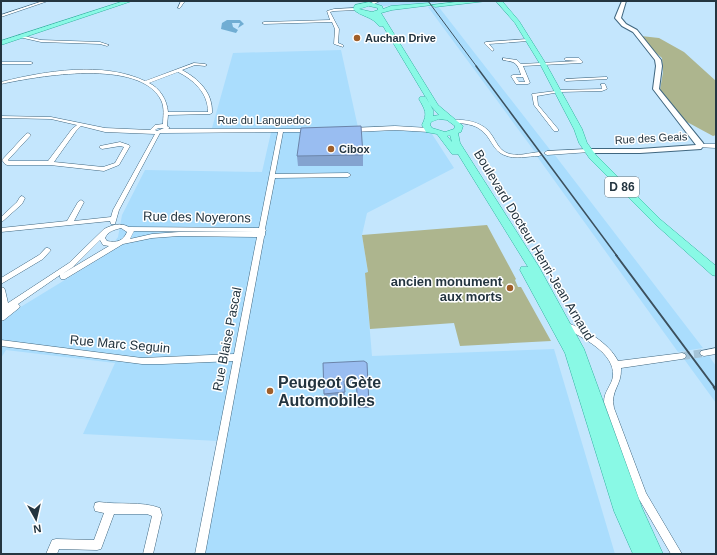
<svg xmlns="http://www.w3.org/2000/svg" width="717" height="555" font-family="Arial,sans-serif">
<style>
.built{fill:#aaddfd}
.green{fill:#adb58e}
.water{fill:#70add3}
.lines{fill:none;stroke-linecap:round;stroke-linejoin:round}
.street-tunnel{stroke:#a4c3d7;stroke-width:8;stroke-dasharray:8 4;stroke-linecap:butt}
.street-casing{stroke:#406780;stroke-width:1}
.secondary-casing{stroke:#406780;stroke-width:2}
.primary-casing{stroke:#33b2a0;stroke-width:1}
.street{fill:#fff;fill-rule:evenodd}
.secondary{fill:#fff;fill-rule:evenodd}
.primary{fill:#89f9e5;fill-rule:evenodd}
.rail-far3{stroke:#3c505d;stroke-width:1}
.rail-far2{stroke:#3c505d;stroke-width:1.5}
.rail-far1{stroke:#3c505d;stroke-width:2}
.rail{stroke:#3c505d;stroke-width:2.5}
.wall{fill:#84a3cf}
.building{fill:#99bdf1;stroke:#6b84a9}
.poi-dot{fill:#a05f2a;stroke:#fff;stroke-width:1.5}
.labels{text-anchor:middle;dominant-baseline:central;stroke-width:3;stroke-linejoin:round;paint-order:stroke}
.far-poi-label{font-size:11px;font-weight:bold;fill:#243540;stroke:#fff;text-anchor:start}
.far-street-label{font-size:11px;fill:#243540;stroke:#fff}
.shield{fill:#fff;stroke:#667279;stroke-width:1}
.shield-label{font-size:12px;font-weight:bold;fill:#243540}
.street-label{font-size:13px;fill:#243540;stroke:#fff}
.poi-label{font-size:13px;font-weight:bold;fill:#243540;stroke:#fff;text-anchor:end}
.near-poi-label{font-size:16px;font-weight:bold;fill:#243540;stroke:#fff;text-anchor:start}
</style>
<rect width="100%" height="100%" fill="#c4e6fd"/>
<!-- built -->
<path class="built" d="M359,1H435L437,3L384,6Z
M438,6L505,92L551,151L535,152L428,7Z
M341,50L359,132L424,130L429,132L432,134L454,168L367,213L362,235L368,273H365L372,356L554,349L615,554H195L218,441L83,434L115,363L6,350L1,358V319L104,256L118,237L122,215L145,170L262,172L272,128H212L233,53Z
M554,154L703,348L678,352L536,155Z
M709,356L716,366V403L684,359Z"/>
<!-- green -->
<path class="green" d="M641,36L659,38L684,52L716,81V135L713,136L687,122L664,97L660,90L663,72L662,58L646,44Z
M487,225L516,279L515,280L518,287H521L551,341L460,346L454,323L370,329L365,273L368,272L362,235Z"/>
<!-- water -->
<path class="water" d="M227,20H240L244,24L238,28L240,23H232L233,27L238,30L236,33L221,29L222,23Z"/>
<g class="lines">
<!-- street-tunnel -->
<path class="street-tunnel" d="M682,356L704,353"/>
<!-- street casing -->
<g class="street-casing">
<path id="street" d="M43,1H48L1,17V15Z
M181,1H185L180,8H178Z
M375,1H380L372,5L369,4Z
M356,8L357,10L334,11L330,12L339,29L338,43L343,45V47L334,44L335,29L332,22L264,24L262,23L264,22L330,20L327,11L334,9Z
M20,35L41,40L100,42L109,45L107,46L100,44L41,42L19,37V35Z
M527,39H528V41L489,44L494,50L492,51L484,43L486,42Z
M503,58L517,60L521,64L578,61L565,60L564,59L566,58H579L583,62L581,63L523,66L530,83L528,84H516L511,76L513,75H521C517,62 515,62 503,60ZM516,77H523L525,82H519Z
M1,62H31L33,63L31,64H1Z
M194,63L205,64L207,65L205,66L195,65L182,70C199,79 213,93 212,113L210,114L168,115L167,126L170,128L168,129H312V131L310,132H283L275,174L348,173L351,175L348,177L275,178L265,229L266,230L265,232V235L264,237L205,554H195L233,361L163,364H142L1,346V340L142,358L234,354L257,237L179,236L152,238L123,244L65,279H61L60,277V275L18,304L20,306L19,308L4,320L1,321V287L4,288L5,290L8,303L69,263L104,229C112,225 120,222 129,227L259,228L278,132L164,133H160L119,210L115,224H111L110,221L1,232V228L67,221L78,202L81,200L84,202L74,221L111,217L113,210L155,134L105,132L81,126L76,131L54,162L103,167L115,163L124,147L120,146L102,149L99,147L100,146L120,142L129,145L130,146L119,165L104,171L50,165H7L5,164L2,160L26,134L28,133L31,135L8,160L9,161H48L72,129L77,125L51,119L1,118V116L51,117L105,128L150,130L155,125L163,124C163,117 165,108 161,100C140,58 38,76 1,84V82C45,71 103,61 145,81ZM178,72C194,80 208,93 208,112H168C167,100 160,88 149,83ZM158,128H164L157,131L155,130ZM121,228L127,232C123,241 117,243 107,241L105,238C108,231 114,230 121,228ZM134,231L258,232H179L152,234L130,239ZM100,240L103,245L109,246L62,274L73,267Z
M605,77H607V79L566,81L564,80L566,79Z
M601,84H605L607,89L602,91L560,92L537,96L538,105L558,129V131H554L534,105L532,94L555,91L557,90L602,89Z
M454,120C467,119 484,123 491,134C496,141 499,150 507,153C517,157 529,153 539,152L542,154L539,156C528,156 515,160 504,155C493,151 491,137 481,130C474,124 464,124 454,122Z
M395,126L429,128L432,130L429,132L395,130L353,132L350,130L353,128Z
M699,144H716V148L697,147V145Z
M588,149L591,151L590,152L547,155L544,153L547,151Z
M22,196L25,198L22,204L3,221L1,222V217L17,202L20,197Z
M46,248H48L51,250L43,259L1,284V278L39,255Z
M567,323C585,329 609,343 618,361L682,353L685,354L686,356L685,358L682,359L621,368C622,386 610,390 614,408L646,493L682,554H671L639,499L604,402C604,391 612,385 613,376C615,353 582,337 564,328L563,326L564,324Z
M716,348V354L704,356L701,355L700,353L701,351Z
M99,502C119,505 141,501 160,508L162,515L153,554H143L152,516L147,514H114L101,549L97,550L59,549L57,554H46L52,540L56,539L94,540L104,513L95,511L94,507L95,503Z"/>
</g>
<!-- secondary casing -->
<g class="secondary-casing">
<path id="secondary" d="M622,1H626L621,18L626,24L637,30L661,60L662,66L659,89L703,143L704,145L701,149L640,153H588L584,151L588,149H640L696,145L653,89L656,66L655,60L633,32L622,26L615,18Z"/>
</g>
<!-- primary casing -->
<g class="primary-casing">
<path id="primary" d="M124,1H132L1,45V41Z
M464,1H487L435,7L432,5Z
M496,1H502L519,21L546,64L582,129L587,143L596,155L661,220L716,266V276L712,275L655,224L590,159L579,143L574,129L540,64L515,23Z
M369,2L382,6L383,9L391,6L429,3L432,5L392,10L381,13L438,105L463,126L461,132L458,133L460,143L539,267L584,349L642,508L663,554H633L614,511L565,353L520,270L521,267H528L458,154H452L437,134L426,132L422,125C428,113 425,110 419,99L420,97H426L433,110V116L439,115L431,106L383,26H379C372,16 361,17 353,9L355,5ZM369,6L378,8V10L372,12L359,9ZM439,119L447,120L455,126L454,129L445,132L432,128L430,125L431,122ZM450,135L452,142L447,136Z"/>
</g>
<!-- street -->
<use href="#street" class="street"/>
<!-- secondary -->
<use href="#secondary" class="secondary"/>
<!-- primary -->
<use href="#primary" class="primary"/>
<!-- rail-far3 -->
<path class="rail-far3" d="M428,1L477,67"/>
<!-- rail-far2 -->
<path class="rail-far2" d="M476,66L617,256"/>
<!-- rail-far1 -->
<path class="rail-far1" d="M616,255L715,388"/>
<!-- rail -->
<path class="rail" d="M714,387L716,390"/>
</g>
<!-- wall -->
<path class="wall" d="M363,155V166H298L297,156Z
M323,363H367L369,408H358L356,382L344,383L345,395L324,396Z"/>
<!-- building -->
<path class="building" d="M361,126L363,155L297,156L301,128Z
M364,361L367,363L369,405L358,406L356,380L344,381L345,392L324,394L323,363Z"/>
<!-- markers -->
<g class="poi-dot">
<circle cx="357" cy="38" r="4"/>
<circle cx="331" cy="149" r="4"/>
<circle cx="510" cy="288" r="4"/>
<circle cx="270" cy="391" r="4"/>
</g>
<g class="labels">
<!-- far-poi labels -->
<g class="far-poi-label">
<text x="365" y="38">Auchan Drive</text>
<text x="339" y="149">Cibox</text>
</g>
<!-- far-street labels -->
<g class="far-street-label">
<text x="264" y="120">Rue du Languedoc</text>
<text transform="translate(651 138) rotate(-3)">Rue des Geais</text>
</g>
<!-- shield labels -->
<rect class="shield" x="605" y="177" width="34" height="20" rx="3"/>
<g class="shield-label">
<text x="622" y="187">D 86</text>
</g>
<!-- street labels -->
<g class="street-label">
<text transform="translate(197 217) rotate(1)">Rue des Noyerons</text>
<text transform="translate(534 245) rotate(59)">Boulevard Docteur Henri-Jean Arnaud</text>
<text transform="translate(227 339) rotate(-79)">Rue Blaise Pascal</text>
<text transform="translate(120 344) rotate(5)">Rue Marc Seguin</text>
</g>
<!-- poi labels -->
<g class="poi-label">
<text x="502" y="281">ancien monument<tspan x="502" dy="15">aux morts</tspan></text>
</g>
<!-- near-poi labels -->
<g class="near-poi-label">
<text x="278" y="382">Peugeot Gète<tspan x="278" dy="18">Automobiles</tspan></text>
</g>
</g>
<!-- border -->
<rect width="717" height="555" fill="none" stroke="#243540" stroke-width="4"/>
<!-- north arrow -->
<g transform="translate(36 519) rotate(172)" stroke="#ffffff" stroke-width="3" paint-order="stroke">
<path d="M0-3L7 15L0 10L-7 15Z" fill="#243540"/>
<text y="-6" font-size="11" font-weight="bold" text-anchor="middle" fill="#243540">N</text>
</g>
</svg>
